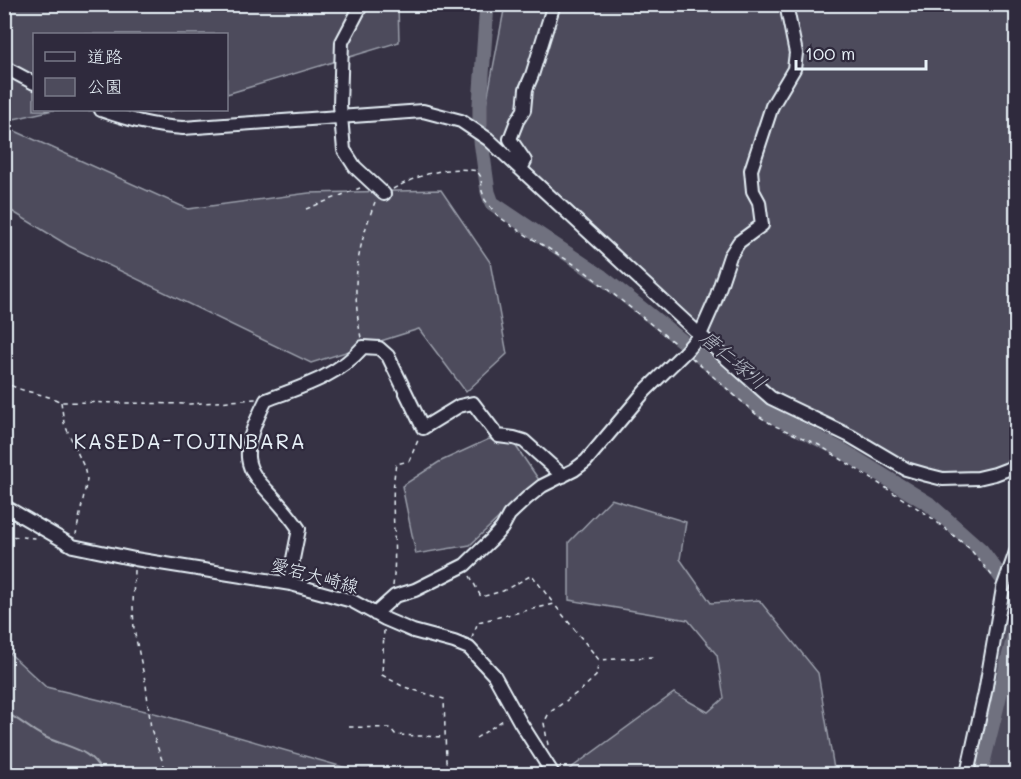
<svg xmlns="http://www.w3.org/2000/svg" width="1021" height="779" font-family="Mali,'Klee One',sans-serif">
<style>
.green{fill:#4d4b5c;stroke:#9a9eaa;stroke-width:1.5}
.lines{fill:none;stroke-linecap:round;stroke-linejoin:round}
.stream{stroke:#a0a4af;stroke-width:2}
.river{stroke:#70717f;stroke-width:15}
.minor-casing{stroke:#e8f1f8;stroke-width:16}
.path{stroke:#e8f1f8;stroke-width:1.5;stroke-dasharray:4.5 4.5;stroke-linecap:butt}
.minor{stroke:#2f2a3d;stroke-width:12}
.labels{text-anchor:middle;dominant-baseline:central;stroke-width:4.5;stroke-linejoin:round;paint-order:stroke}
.street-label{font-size:18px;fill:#e8f1f8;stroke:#2f2a3d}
.water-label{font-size:20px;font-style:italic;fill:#b2b7c2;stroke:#2f2a3d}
.quarter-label{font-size:21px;letter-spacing:1.5px;fill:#e8f1f8;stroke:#2f2a3d}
</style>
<rect width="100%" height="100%" fill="#363244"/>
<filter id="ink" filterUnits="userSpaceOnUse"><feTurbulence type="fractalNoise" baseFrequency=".0167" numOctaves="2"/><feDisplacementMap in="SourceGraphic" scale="12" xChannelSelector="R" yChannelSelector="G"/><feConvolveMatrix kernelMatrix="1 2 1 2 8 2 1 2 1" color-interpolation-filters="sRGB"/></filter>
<g filter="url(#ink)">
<!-- green -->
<path class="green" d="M4,5H398L399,42L227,94L226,34H34V110H175L168,112L53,110L5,121Z
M505,5H1016V459C974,477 958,477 913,467L781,398L760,382L482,126Z
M4,126L188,209L309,193L441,190L490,262L507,354L466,392L419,329L311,363L69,246L5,207Z
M489,439L515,445L539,480L470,545L416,554L402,486L439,462Z
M611,499L686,522L680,559L711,603L759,600L818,673L834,769L832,774H570L567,771L674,693L708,712L724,698L717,655L688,620L569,600V542Z
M1016,560V774H974L1005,589Z
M5,649L46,687L158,714L350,769L530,772L532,774H5Z"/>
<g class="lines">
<!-- stream -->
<path class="stream" d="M4,712C20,719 30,730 45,737C65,747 94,749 102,774"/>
<!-- river -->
<path class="river" d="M480,125V104L487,4
M481,141L488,192L492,203L602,277L686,344L763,411L843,451L929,504L981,550L1001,577
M1008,588L1016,608
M980,774L1016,629"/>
<!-- minor casing -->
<g class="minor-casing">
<path id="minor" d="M362,4L342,42L340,105L344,150L355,167L384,194
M4,67L34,83
M101,110C130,120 152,126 183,128L423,111L461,121L488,139L700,335L771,398L850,436L906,469L927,475L943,479L978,478L995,474L1016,466
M521,169L525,161L510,139L517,121L524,110L526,89L532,75L554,4
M4,506L73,546L135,559L291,584L352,601L385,619L413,631L454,642L469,648L494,675L520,722L553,774
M291,584L293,559L299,529C259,470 226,479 266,400C301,387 338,376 363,347L379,348L388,356L423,428L459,406L473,403L498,436L514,438L524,441L563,476
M375,614L395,596L415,590L465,565L491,540L502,528L509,515L527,498L542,486L574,470L586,461L645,391L685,352L700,335L715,301L730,256L739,242L762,225L759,202L753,191L751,170L772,106L794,69L796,53L786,4
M967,774L985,692L1003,588L1016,552"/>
</g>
<!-- path -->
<path class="path" d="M393,189C418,175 448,165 477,171L481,177L482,191L485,200L497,215L513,227L582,269L677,345
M306,209L360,188
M361,338C351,285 356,251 375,202
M692,358L757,415L773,425L819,445L928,515L969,548L994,578
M4,380C14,392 46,393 61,402L190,404L256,399
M61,402L64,423L84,467L87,480L76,534
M4,536L36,538
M134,570L133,607L134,630L146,685L151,729L167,774
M470,576L481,597L503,591L532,575L553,603
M393,586C398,545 389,504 396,464L409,461L419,438
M384,630L382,675L404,687L444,699L446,761L449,774
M472,638L478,622L554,604L599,660L653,657
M349,727L390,728L396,735L444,737
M476,738L506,718
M548,745L544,723L549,713L581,690L596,676L599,661"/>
<!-- minor -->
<use href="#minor" class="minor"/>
</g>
</g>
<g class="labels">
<!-- street labels -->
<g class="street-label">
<text transform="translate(315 575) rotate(15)">愛宕大崎線</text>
</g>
<!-- water labels -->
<g class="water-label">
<text transform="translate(734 359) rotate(40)">唐仁塚川</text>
</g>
<!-- quarter labels -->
<g class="quarter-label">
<text x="190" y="440">KASEDA-TOJINBARA</text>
</g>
</g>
<!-- margin -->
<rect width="1021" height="779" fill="none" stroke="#2f2a3d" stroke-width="24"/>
<rect x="12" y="12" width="997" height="755" fill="none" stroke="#e8f1f8" stroke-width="2" filter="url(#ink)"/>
<!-- legend -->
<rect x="33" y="33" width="195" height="78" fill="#2f2a3d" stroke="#797a88" stroke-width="1.5"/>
<rect x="45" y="52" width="30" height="9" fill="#2f2a3d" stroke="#797a88" stroke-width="1.5"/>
<text x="87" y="63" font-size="18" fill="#e8f1f8">道路</text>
<rect x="45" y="78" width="30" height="18" fill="#4d4b5c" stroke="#797a88" stroke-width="1.5"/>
<text x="87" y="93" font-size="18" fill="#e8f1f8">公園</text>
<!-- scale -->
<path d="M796 60v9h130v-9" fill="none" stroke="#e8f1f8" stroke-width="3"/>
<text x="805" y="60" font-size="18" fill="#e8f1f8" stroke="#2f2a3d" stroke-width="4.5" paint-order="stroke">100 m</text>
</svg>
